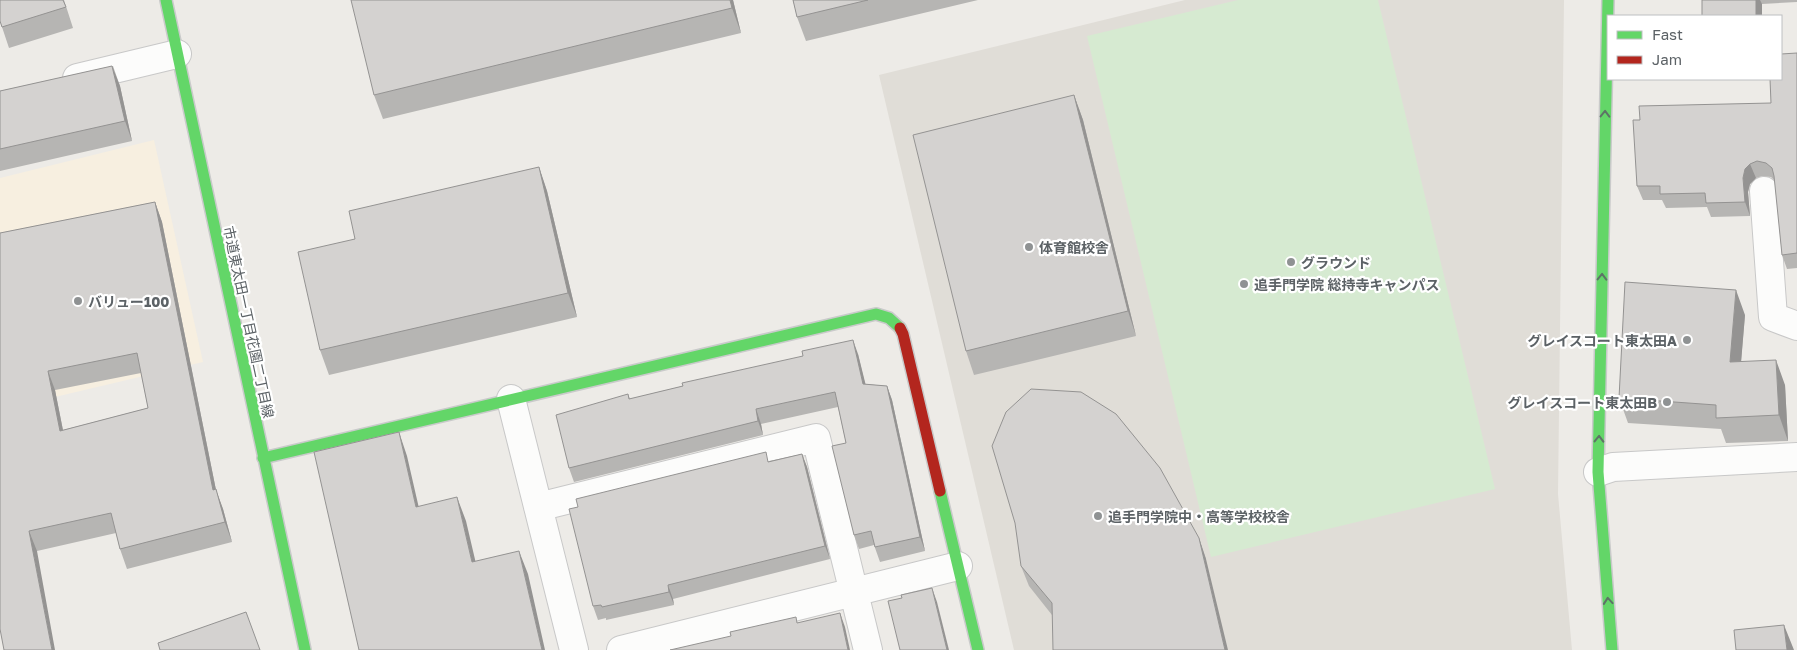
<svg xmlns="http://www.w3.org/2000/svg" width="1797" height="650" font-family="'Golos Text','Noto Sans JP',sans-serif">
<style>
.commercial{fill:#f7efe0}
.education{fill:#e0ddd7}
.green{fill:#d6ead1}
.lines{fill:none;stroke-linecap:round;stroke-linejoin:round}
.street-casing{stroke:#c8c8c8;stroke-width:30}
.fast-casing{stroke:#c9caca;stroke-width:14}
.jam-casing{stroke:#c9caca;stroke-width:14}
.street{stroke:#fcfcfb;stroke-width:28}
.fast{stroke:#63d668;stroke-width:11}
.jam{stroke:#b3261e;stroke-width:11}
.wall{fill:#b6b5b3;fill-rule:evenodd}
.shaded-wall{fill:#949392}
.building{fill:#d4d2d0;stroke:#949392;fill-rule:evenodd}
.oneway{stroke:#5d7366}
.poi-dot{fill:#8f9293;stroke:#fff;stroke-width:2}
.labels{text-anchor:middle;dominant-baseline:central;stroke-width:4.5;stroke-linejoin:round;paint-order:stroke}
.poi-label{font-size:14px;font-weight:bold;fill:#5c6266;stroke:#fff;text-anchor:start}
.street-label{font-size:14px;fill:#5c6266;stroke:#fff}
</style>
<rect width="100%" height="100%" fill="#edebe7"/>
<!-- commercial -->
<path class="commercial" d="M154,140L203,362L0,410V178Z"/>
<!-- education -->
<path class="education" d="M1185,0H1564L1558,494L1572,650H1014L879,75Z"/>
<!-- green -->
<path class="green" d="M1238,0H1378L1495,489L1211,557L1087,36Z"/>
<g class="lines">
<!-- street casing -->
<g class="street-casing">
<path id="street" d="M77,78L177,54
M1764,191L1773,317L1797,326
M511,399L574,650
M1598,472L1613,467L1797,457
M538,507L816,438L868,650
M621,650L958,566"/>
</g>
<!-- fast casing -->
<g class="fast-casing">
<path id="fast" d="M166,0L305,650
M1608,0L1598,472L1612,650
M263,458L876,314L889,318L900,328
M940,491L978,650"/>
</g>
<!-- jam casing -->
<g class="jam-casing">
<path id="jam" d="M900,328L903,334L940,491"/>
</g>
<!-- street -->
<use href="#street" class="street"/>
<!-- fast -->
<use href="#fast" class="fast"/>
<!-- jam -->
<use href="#jam" class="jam"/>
</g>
<!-- wall -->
<path class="wall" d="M0,0H64L73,28L9,48L0,21Z
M733,0L741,33L383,119L374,95Z
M793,0H978L806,41L797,17Z
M1702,0H1797V2L1762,4Z
M1797,53V268L1787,269L1782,255L1775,181L1771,177L1762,176L1756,178L1750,184L1748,192L1750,216L1711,217L1707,207L1666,208L1662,200H1643L1637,186L1771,103Z
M113,66L120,86L132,141L0,171V91Z
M1074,95L1083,120L1136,336L974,375L966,351Z
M539,167L547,191L577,317L329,375L320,350L355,239Z
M155,202L162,222L216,490L223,509L232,542L127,569L120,549L116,533L37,551L0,629V233ZM141,373L148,408L63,430L55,390Z
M1745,315L1741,361L1785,385L1788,441L1726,443L1721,429L1628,423L1619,398Z
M858,354L865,384L887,386L892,400L925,551L880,562L874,545L859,549L854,535L846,443L838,407L761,424L763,435L574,482L569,468L628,394L630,399L683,386Z
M802,454L807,467L830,559L673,599L674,605L606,620V618L598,620L593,606L769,461Z
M1199,538L1206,559L1052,615L1029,586L1021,566Z"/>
<!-- shaded-wall -->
<path class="shaded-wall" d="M730,0H733L741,33L732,8Z
M1756,0H1760L1762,4V16H1756Z
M112,66L120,86L132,141L125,121Z
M1074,95L1083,120L1136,336L1128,311Z
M1750,164L1756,178L1750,184L1748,192L1750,216L1745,202L1743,178L1745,169Z
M539,167L547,191L577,317L568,293Z
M155,202L162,222L216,490L223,509L232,542L213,490Z
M1736,290L1745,315L1739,387L1730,362Z
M853,340L858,354L869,398L863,384Z
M1776,360L1785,385L1788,441L1779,415Z
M48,371L55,390L67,451L60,431Z
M887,386L892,400L925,551L920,537Z
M756,409L761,424L763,435L758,421Z
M399,432L407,456L424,530L416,507Z
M802,454L807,467L830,559L825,546Z
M457,497L466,521L481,585L472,562Z
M29,531L37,551L55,650H52Z
M1199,538L1206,559L1228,650H1225Z
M519,551L528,574L545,650H542Z
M668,585L673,599L674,605L669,592Z
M932,588L937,602L949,650H947Z
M840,613L845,627L850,650H848Z
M1784,625L1794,650H1787Z"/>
<!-- building -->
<path class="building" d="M0,0H63L66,7L2,27L0,21Z
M351,0H730L732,8L374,95Z
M793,0H868L797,17Z
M1702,0H1756V16H1702Z
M1797,53V253L1782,255L1774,176L1772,168L1766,163L1757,161L1750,164L1745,169L1743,178L1745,202L1706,203L1705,193L1660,194V186H1637L1633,120H1640L1639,106L1771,103L1770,79H1781V54Z
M112,66L125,121L0,149V91Z
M1074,95L1128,311L966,351L913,135Z
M539,167L568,293L320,350L298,252L355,239L349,211Z
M155,202L213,490L216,489L225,522L120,549L111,513L29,531L52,650H4L0,629V233ZM137,353L148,408L60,431L48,371Z
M1625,282L1736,290L1730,362L1776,360L1779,415L1716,418V405L1619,398Z
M853,340L863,384L887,386L920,537L875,547L871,531L854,535L832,446L846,443L835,392L756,409L758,421L569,468L556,415L628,394L629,399L683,386L682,383L803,356L802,351Z
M1031,389L1081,392L1116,414L1160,468L1199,538L1225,650H1053L1052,603L1021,566L1015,523L992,446L1006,412Z
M399,432L416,507L457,497L472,562L519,551L542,650H359L314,452Z
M766,452L768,462L802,454L825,546L668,585L669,592L602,607L601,605L593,606L569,509L578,507L576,499Z
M932,588L947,650H900L888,601L902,598L901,595Z
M246,612L260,650H160L158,643Z
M840,613L848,650H670L731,636L730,632L796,617L797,623Z
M1784,625L1787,650H1736L1734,630Z"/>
<!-- one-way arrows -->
<defs><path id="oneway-chevron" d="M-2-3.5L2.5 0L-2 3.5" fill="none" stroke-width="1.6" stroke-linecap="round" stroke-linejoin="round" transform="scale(1.25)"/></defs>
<g class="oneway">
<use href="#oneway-chevron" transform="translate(1605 114) rotate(-89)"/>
<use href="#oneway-chevron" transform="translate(1602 277) rotate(-89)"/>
<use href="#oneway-chevron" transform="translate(1599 439) rotate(-89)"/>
<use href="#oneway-chevron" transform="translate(1608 601) rotate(-95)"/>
</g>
<!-- markers -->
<g class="poi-dot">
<circle cx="1029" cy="247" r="5"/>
<circle cx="1291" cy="262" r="5"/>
<circle cx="1244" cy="284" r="5"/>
<circle cx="78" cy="301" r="5"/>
<circle cx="1687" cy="340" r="5"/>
<circle cx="1667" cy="402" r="5"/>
<circle cx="1098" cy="516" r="5"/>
</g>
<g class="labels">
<!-- poi labels -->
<g class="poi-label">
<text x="1039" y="247">体育館校舎</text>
<text x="1301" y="262">グラウンド</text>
<text x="1254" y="284">追手門学院 総持寺キャンパス</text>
<text x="88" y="301">バリュー100</text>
<text x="1677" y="340" text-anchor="end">グレイスコート東太田A</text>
<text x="1657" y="402" text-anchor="end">グレイスコート東太田B</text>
<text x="1108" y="516">追手門学院中・高等学校校舎</text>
</g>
<!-- street labels -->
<g class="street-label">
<text transform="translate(249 322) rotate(78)">市道東太田一丁目花園二丁目線</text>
</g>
</g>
<!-- legend -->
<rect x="1607" y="15" width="175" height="65" fill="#ffffff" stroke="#bec0c2"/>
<rect x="1617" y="31" width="25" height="8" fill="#63d668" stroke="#bec0c2"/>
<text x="1652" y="40" font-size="15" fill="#5c6266">Fast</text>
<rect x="1617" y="56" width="25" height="8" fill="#b3261e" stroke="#bec0c2"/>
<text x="1652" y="65" font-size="15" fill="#5c6266">Jam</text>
</svg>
